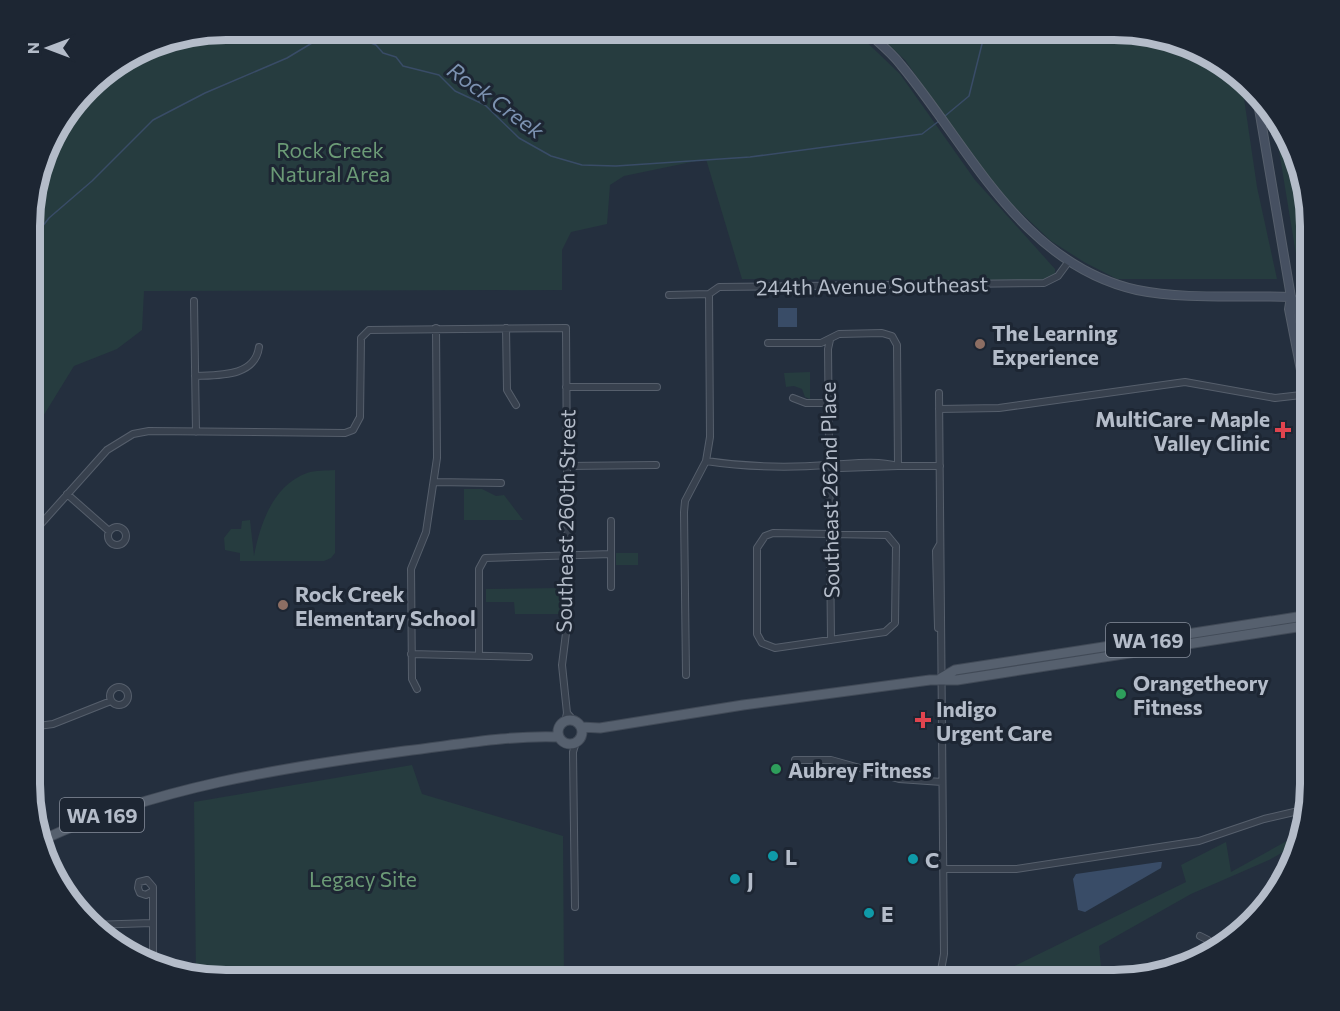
<svg xmlns="http://www.w3.org/2000/svg" width="1340" height="1011" font-family="Commissioner,sans-serif">
<style>
.green{fill:#263c3f}
.water{fill:#394c67}
.lines{fill:none;stroke-linecap:round;stroke-linejoin:round}
.stream{stroke:#394c67;stroke-width:1.5}
.street-casing{stroke:#565f6c;stroke-width:8}
.secondary-casing{stroke:#565f6c;stroke-width:10}
.primary-casing{stroke:#414a57;stroke-width:11}
.street{stroke:#38414e;stroke-width:6}
.secondary{stroke:#465061;stroke-width:8}
.primary{stroke:#56606e;stroke-width:9}
.education-dot{fill:#8d6e63;stroke:#1d2633;stroke-width:2}
.health-dot{fill:#e0444e;stroke:#1d2633;stroke-width:2}
.leisure-dot{fill:#2e9e5b;stroke:#1d2633;stroke-width:2}
.culture-dot{fill:#0f9aa8;stroke:#1d2633;stroke-width:2}
.labels{text-anchor:middle;dominant-baseline:central;stroke-width:6;stroke-linejoin:round;paint-order:stroke}
.shield{fill:#1d2633;stroke:#878f9c;stroke-width:1.5}
.shield-label{font-size:20px;font-weight:bold;fill:#b4bcc9}
.park-label{font-size:21px;fill:#6b9a76;stroke:#1d2633}
.street-label{font-size:21px;fill:#b4bcc9;stroke:#1d2633}
.poi-label{font-size:21px;font-weight:bold;fill:#b4bcc9;stroke:#1d2633;text-anchor:start}
.water-label{font-size:22px;font-style:italic;fill:#7c92b1;stroke:#1d2633}
.rim{fill:none;stroke:#b4bcc9;stroke-width:8}
</style>
<rect width="100%" height="100%" fill="#242f3e"/>
<!-- green -->
<path class="green" d="M226,30H854L900,74L975,180L1055,269V275L1041,281L742,279L706,159L624,176L610,185L607,224L571,232L562,250V290L144,291L142,330L117,349L74,366L42,418L31,430L32,201L56,129L97,79L163,41Z
M873,30H1126L1188,45L1241,78L1257,187L1277,279H1117L1084,262L1051,241L997,190L905,60Z
M1274,120L1290,140L1310,226V294L1303,297Z
M810,372V399L805,397L802,389L794,386L786,387L784,373Z
M335,470V553L331,558L324,561H240V553L225,550L224,538L231,529H241L242,521L250,520L254,556C260,524 273,485 307,473C315,470 326,471 335,470Z
M464,489H482L496,496L504,495L523,520H464Z
M616,553H638V565H616Z
M561,588V614H515L514,602H486V589Z
M412,765L422,794L563,836L564,981H214L196,976L194,802Z
M1301,833L1299,843L1269,860L1191,894L1099,946L1101,967L1082,971L1060,981H984L1186,882L1181,865L1226,842L1231,872Z"/>
<!-- water -->
<path class="water" d="M778,308H797V327H778Z
M1159,862H1162L1161,868L1085,912L1078,910L1073,879L1076,874Z"/>
<g class="lines">
<!-- stream -->
<path class="stream" d="M945,116L969,96L982,44L994,30
M32,240L49,218L92,181L153,120L205,93L287,58L317,40L335,35L368,42L376,45L383,53L396,57L403,66L439,75L455,91L485,105L519,138L551,156L582,165L616,166L750,157L922,134L939,121"/>
<!-- street casing -->
<g class="street-casing">
<path id="street" d="M669,295L709,294L719,287L1044,283L1058,276L1069,261
M194,301L196,432
M506,328L507,390L516,405
M830,340L828,349L831,640
M768,343H821L839,334L882,333L892,336L897,345L898,466H940
M195,376C219,375 255,377 259,347
M566,387H657
M939,393L944,954L939,981
M793,398L806,403H829
M939,409L999,408L1185,382L1275,398L1310,394
M706,461C746,467 788,468 828,465C851,464 875,460 898,466L841,468L829,465
M567,466L656,465
M434,482L501,483
M67,494L109,531
M611,521V587
M108 536a9 9 0 1 1 18 0a9 9 0 1 1-18 0Z
M773,533L887,535L896,546L895,623L885,632L775,648L762,643L757,634V548L765,536Z
M31,535L107,450L133,434L149,431L345,433L353,430L360,417L361,338L369,330L566,328L568,617L562,665L567,713L565,722
M938,628L936,551L940,544
M411,654L529,657
M479,655V569L485,558L611,554
M686,675L684,512L685,501L706,461L710,437L709,294
M110 696a9 9 0 1 1 18 0a9 9 0 1 1-18 0Z
M417,689L412,679L411,569L426,532L437,458L436,328
M567,713L574,721
M31,727L53,724L111,701
M795,760H831L899,779L942,782
M943,869H1016L1199,841L1264,819L1307,809
M151,892L146,895L140,893L138,888L139,882L147,880L153,887V966
M575,907L573,752L576,742
M91,925L152,923
M1200,936L1208,940L1210,953
M1076,981L1103,974L1129,977"/>
</g>
<!-- secondary casing -->
<g class="secondary-casing">
<path id="secondary" d="M865,30C878,42 891,52 901,65C970,148 1021,264 1137,290C1186,300 1241,295 1291,297
M1257,97L1291,297L1297,308L1310,371
M1291,297L1289,309L1310,416"/>
</g>
<!-- primary casing -->
<g class="primary-casing">
<path id="primary" d="M941,678L955,670L1310,615
M558 732a12 12 0 1 1 24 0a12 12 0 1 1-24 0Z
M581,727L600,728L743,705L930,680H957L1310,625
M42,840C156,787 281,768 405,751C456,745 508,735 559,737"/>
</g>
<!-- street -->
<use href="#street" class="street"/>
<!-- secondary -->
<use href="#secondary" class="secondary"/>
<!-- primary -->
<use href="#primary" class="primary"/>
</g>
<!-- markers -->
<g class="education-dot">
<circle cx="980" cy="344" r="6"/>
<circle cx="283" cy="605" r="6"/>
</g>
<g class="health-dot">
<path d="M1280 421h6v6h6v6h-6v6h-6v-6h-6v-6h6z"/>
<path d="M920 711h6v6h6v6h-6v6h-6v-6h-6v-6h6z"/>
</g>
<g class="leisure-dot">
<circle cx="1121" cy="694" r="6"/>
<circle cx="776" cy="769" r="6"/>
</g>
<g class="culture-dot">
<circle cx="773" cy="856" r="6"/>
<circle cx="913" cy="859" r="6"/>
<circle cx="735" cy="879" r="6"/>
<circle cx="869" cy="913" r="6"/>
</g>
<g class="labels">
<!-- shield labels -->
<g class="shield">
<rect x="1106" y="623" width="84" height="34" rx="4.5"/>
<rect x="60" y="798" width="84" height="34" rx="4.5"/>
</g>
<g class="shield-label">
<text x="1148" y="640">WA 169</text>
<text x="102" y="815">WA 169</text>
</g>
<!-- park labels -->
<g class="park-label">
<text x="330" y="149">Rock Creek<tspan x="330" dy="24">Natural Area</tspan></text>
<text x="363" y="878">Legacy Site</text>
</g>
<!-- street labels -->
<g class="street-label">
<text transform="translate(872 285) rotate(-1)">244th Avenue Southeast</text>
<text transform="translate(829 490) rotate(-91)">Southeast 262nd Place</text>
<text transform="translate(565 521) rotate(-89)">Southeast 260th Street</text>
</g>
<!-- poi labels -->
<g class="poi-label">
<text x="992" y="332">The Learning<tspan x="992" dy="24">Experience</tspan></text>
<text x="1270" y="418" text-anchor="end">MultiCare - Maple<tspan x="1270" dy="24">Valley Clinic</tspan></text>
<text x="295" y="593">Rock Creek<tspan x="295" dy="24">Elementary School</tspan></text>
<text x="1133" y="682">Orangetheory<tspan x="1133" dy="24">Fitness</tspan></text>
<text x="936" y="708">Indigo<tspan x="936" dy="24">Urgent Care</tspan></text>
<text x="788" y="769">Aubrey Fitness</text>
<text x="785" y="856">L</text>
<text x="925" y="859">C</text>
<text x="747" y="879">J</text>
<text x="881" y="913">E</text>
</g>
<!-- water labels -->
<g class="water-label">
<text transform="translate(496 100) rotate(36)">Rock Creek</text>
</g>
</g>
<!-- crop -->
<path d="M0 0H1340V1011H0ZM226 40H1114A186 186 0 0 1 1300 226V784A186 186 0 0 1 1114 970H226A186 186 0 0 1 40 784V226A186 186 0 0 1 226 40Z" fill="#1d2633" fill-rule="evenodd"/>
<path class="rim" d="M226 40H1114A186 186 0 0 1 1300 226V784A186 186 0 0 1 1114 970H226A186 186 0 0 1 40 784V226A186 186 0 0 1 226 40Z"/>
<!-- north arrow -->
<g transform="translate(48 48) rotate(270)" stroke="#1d2633" stroke-width="4.5" paint-order="stroke">
<path d="M0-4.5L10 22L0 15L-10 22Z" fill="#b4bcc9"/>
<text y="-9" font-size="16" font-weight="bold" text-anchor="middle" fill="#b4bcc9">N</text>
</g>
</svg>
